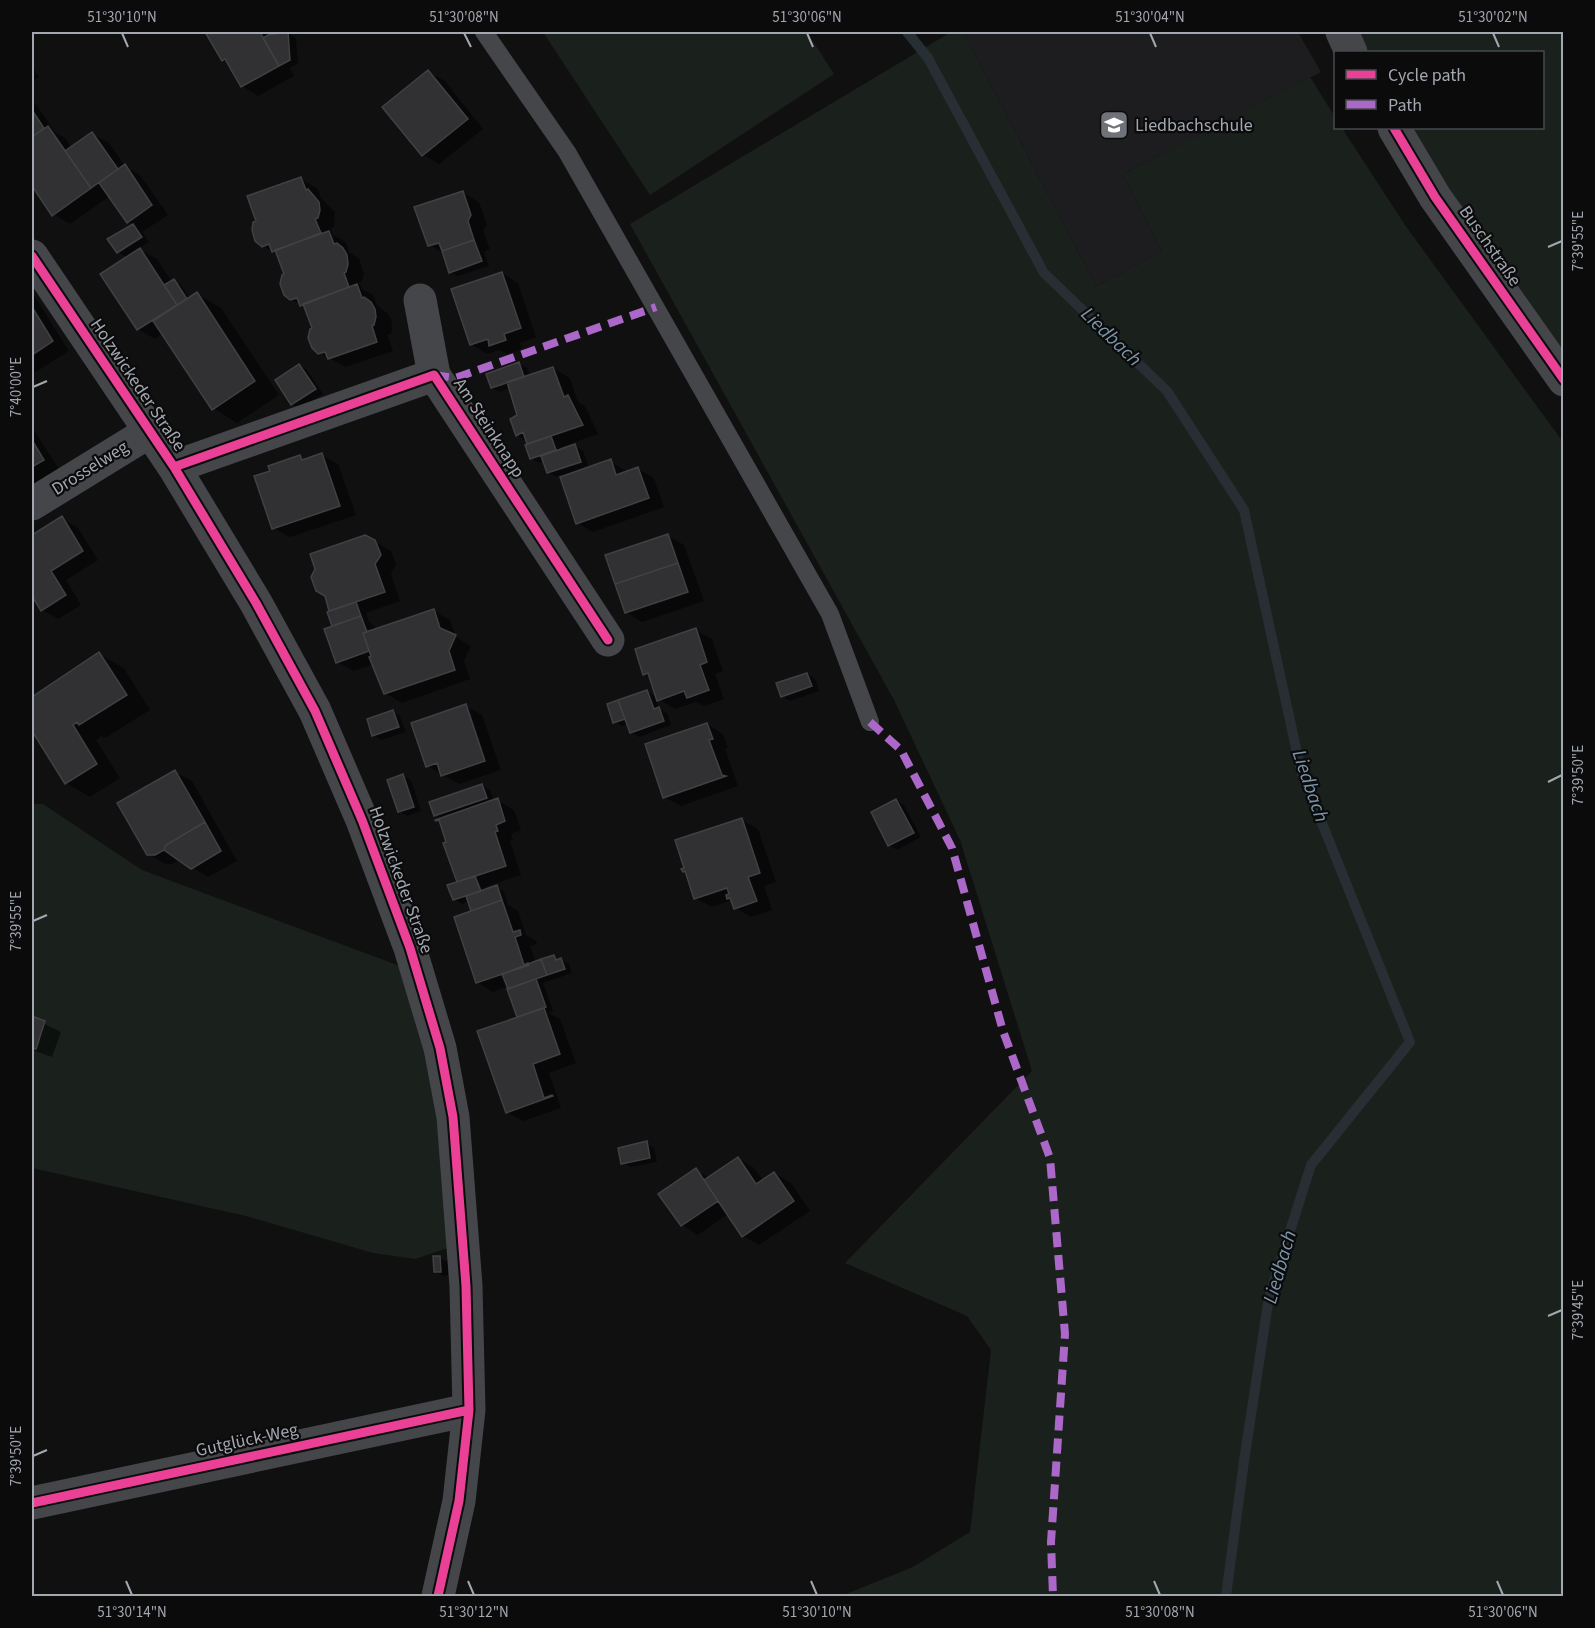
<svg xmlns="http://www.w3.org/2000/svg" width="1595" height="1628" font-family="'Source Sans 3',sans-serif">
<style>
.built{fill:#1d1d1f}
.green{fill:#1a201b}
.shadow{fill:#0007;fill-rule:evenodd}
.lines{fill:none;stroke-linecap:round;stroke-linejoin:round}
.stream{stroke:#282f34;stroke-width:10}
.building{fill:#313133;stroke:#404144;stroke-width:1.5}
.service{stroke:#444649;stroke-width:18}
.minor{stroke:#444649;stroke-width:33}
.quiet{stroke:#ac68c9;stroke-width:8;stroke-dasharray:15 8;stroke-linecap:butt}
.cycleway-casing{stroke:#0b0b0c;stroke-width:13}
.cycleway{stroke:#ea4096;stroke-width:9}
.ticks{fill:none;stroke:#a2a7b0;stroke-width:2}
.labels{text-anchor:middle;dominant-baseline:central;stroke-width:4.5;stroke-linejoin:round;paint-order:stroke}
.poi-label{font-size:18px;fill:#a2a7b0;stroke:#0b0b0c;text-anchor:start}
.street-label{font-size:18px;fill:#a2a7b0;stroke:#0b0b0c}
.water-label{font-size:20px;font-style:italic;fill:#7b95a9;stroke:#0b0b0c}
.neatline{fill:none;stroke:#a2a7b0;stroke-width:2}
.ticks-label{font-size:15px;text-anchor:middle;fill:#a2a7b0}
</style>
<rect width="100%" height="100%" fill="#101011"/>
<!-- built -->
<path class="built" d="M963,32H1298L1321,72L1123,174L1162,252L1096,286Z"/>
<!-- green -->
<path class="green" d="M543,32H807L834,74L650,195Z
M951,32H963L1096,286L1162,252L1123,174L1310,77L1335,117L1336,128H1342L1405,225L1563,442V1596H841L913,1567L970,1532L991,1350L967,1316L845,1263L1032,1071L960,840L894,700L630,224Z
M1357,32H1563V355L1447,189L1411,128H1542V52H1367Z
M32,804H43L142,870L400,966L424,1044L441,1127L448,1248L415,1259L373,1253L246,1216L32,1168Z"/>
<!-- shadow -->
<path class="shadow" d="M207,32H270L272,36L288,33L296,38L298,64L290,68L294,76L258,96L242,86L229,63L223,60Z
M32,66L39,77L32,81Z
M428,72L445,81L483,129L439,164L423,155Z
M32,99L56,133L64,137L72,148L92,134L109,143L125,166L141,176L168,215L142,232L149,242L138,249L157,259L172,282L174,281L181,285L190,298L197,294L221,308L279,395L237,423L213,408L163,333L155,339L138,329L102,274L128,258L118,252L109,239L134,225L128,222L110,196L70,224L53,214L32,183Z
M301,179L318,189L321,198L335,212L334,227L331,228L333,235L346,242L349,252L359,259L364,274L362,281L359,282L362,289L373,295L377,305L387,313L391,319L392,327L391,334L387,335L393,351L346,367L319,353L307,308L291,299L279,255L263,246Z
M462,192L479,202L487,225L483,231L490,249L484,252L489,266L458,276L450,272L445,254L429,245Z
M502,273L518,283L536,337L520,343L522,349L507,354L499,350L487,354L471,344Z
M32,292L69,351L34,373L32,372Z
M519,364L527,368L530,376L553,368L570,378L578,402L585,406L598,434L561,447L562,451L575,446L583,451L589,468L610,461L627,472L638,469L654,478L664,507L593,532L577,523L561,475L556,477L548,472L544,461L539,463L531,458V445L517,435L519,416L510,388L500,392L492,387ZM513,379L514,382L496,388V385Z
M299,365L307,370L323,394L300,409L292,404Z
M32,427L59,469L32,487Z
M322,455L338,464L356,515L290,537L273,528L272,472L300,457L306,460Z
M62,518L78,528L98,560L66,580L81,605L58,619L42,610L32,593V537Z
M668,536L684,545L704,601L642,622L626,612Z
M374,541L391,551L396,565L391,574L400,601L366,613L369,622L378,630L434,611L450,620L456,637L471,646L464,661L470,679L402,703L385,693L374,664L354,671L337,662L333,627L329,613L331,612L326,596Z
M695,630L712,639L723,671L715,674L724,699L704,706L696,702L675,709L656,698L659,709L667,713L671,725L639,737L631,732L628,724L622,726L614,722L647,692L658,698L651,677L644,674Z
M99,654L124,668L150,710L105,738L101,736L96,740L120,778L90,797L66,783L32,728V699Z
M807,674L815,679L819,691L790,701L782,696Z
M466,706L482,715L501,770L459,784L427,766Z
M393,712L400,716L406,732L381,740L374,735Z
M707,724L723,734L728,748L725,749L738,786L681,806L664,797Z
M175,772L192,781L237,861L208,877L180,860L172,864H165L148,854Z
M403,776L411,780L421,811L407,816L399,811Z
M482,785L490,790L494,801L497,800L514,810L521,830L511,834L513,840L510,841L521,875L485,887L486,891L497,887L504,892L508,905L518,911L526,935L536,941L537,944L530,946L536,963L554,957L569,964L572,973L543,983L553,1011L549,1013L560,1019L576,1063L549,1073L561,1108L523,1121L507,1112L521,1017L518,1016L508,986L493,992L477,982L475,912L469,901L462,904L454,899L460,883L443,819L436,815Z
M896,800L904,805L921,837L897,850L889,845Z
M742,820L758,829L776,882L764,886L772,910L751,917L735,908L732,900L712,907L695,898L687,873L684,871Z
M32,1018L61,1032L52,1057L32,1050Z
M646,1143L654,1148L657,1162L630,1167L623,1163Z
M738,1158L754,1168L763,1181L774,1173L791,1183L810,1211L759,1245L743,1236L728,1214L698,1235L682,1225L696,1170L709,1178Z
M440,1258L448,1262V1275L443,1276L435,1271Z"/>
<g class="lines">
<!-- stream -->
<path class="stream" d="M907,32L928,58L1044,273L1167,391L1244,510L1301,771L1410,1042L1311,1165L1269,1297L1244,1461L1226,1596"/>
</g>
<!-- building -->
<path class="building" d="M205,32H260L279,66L241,87L225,59L222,61Z
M288,32L290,60L279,66L263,38L268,35Z
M428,70L468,119L422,156L382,107Z
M32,110L44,128L32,137Z
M48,126L91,188L52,216L32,186V137Z
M92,132L118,169L91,188L65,151Z
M125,164L152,205L127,223L99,183Z
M301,177L306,190L308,189L319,202L320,210L318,218L315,219L321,233L272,252L269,244L262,247L255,241L252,230L253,222L256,221L247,196Z
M463,191L471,215L468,221L474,240L442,251L439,243L428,246L414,207Z
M133,224L142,237L117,253L107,239Z
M329,231L334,244L337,243L343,248L347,255L348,264L346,272L344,273L349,287L300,306L297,298L290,300L284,295L280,284L282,275L284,274L275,250Z
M474,240L482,261L449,273L442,251Z
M140,248L177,305L137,330L100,274Z
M502,272L521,328L504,334L506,340L489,346L488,339L470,345L451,289Z
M174,279L187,299L177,305L164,285Z
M357,284L362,298L364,297L371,302L375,309L376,317L374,325L372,326L377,342L328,359L325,352L318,354L312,348L308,338L310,329L312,328L303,304Z
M197,292L255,381L212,410L153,321Z
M32,307L53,341L32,355Z
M519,362L524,377L491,388L486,374Z
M299,364L316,389L291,405L275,380Z
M553,367L564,397L568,395L583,425L527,444L523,432L516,436L510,419L517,415L507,382Z
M551,436L556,450L530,459L525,445Z
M32,440L44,460L32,467Z
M575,444L581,462L547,473L541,456Z
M322,453L340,506L272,529L254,476L270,471L268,466L300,455L302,460Z
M611,459L616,475L638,467L649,498L576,524L560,477Z
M62,516L83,551L51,571L66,595L41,611L32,596V535Z
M668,534L678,563L615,584L605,555Z
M365,535L375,540L381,555L375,564L385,592L329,611L325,596L316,591L311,577L315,569L310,554Z
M678,563L688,592L625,613L615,584Z
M356,602L361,616L332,626L327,612Z
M434,609L440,628L456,635L449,651L455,670L384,694L369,657L371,656L363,633Z
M361,616L367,632L363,633L369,651L336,663L324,629Z
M696,628L707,662L700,665L709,690L687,698L684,691L657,701L648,673L643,675L635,649Z
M99,652L127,695L79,725L77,722L73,725L97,764L65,784L32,731V697Z
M807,673L812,686L781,697L776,683Z
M647,690L654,709L659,707L664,721L630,733L618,700Z
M618,700L625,719L613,723L607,704Z
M466,704L485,761L441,776L437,763L426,767L411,723Z
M393,710L399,727L372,736L367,719Z
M707,723L713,739L709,740L722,775L726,776L663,798L645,744Z
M175,770L205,822L166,845L164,850L155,855H147L117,803Z
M403,774L414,807L398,812L387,780Z
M482,784L487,798L434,816L429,802Z
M498,798L505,821L496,825L498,831L495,832L506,866L457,882L443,843L446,842L439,820L436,821L435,820Z
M896,799L914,833L888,846L871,812Z
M742,818L760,873L748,877L757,901L734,909L730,898L727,899L726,895L729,894L727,888L694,899L685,871L683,872L681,869L684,868L675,840Z
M205,822L221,851L191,869L164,850L166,845Z
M475,876L481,891L453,900L447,885Z
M497,885L502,900L471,911L466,896Z
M502,900L513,932L520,930L521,935L515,937L524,965L528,963L529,965L476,983L454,917Z
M554,955L556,960L561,958L565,969L547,975L541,959Z
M541,959L547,975L508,989L502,974Z
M536,979L546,1007L517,1017L507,989Z
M544,1008L560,1054L533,1064L544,1098L552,1095L553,1096L506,1113L477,1031Z
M32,1016L45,1021L36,1049L32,1048Z
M647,1141L650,1158L621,1164L618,1148Z
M738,1157L756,1184L774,1172L794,1201L742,1237L704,1180Z
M696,1168L718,1201L681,1226L658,1194Z
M433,1256H440L441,1272H434Z"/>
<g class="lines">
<!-- service -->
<path class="service" d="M484,32L567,152L830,614L870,722"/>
<!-- minor -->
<path class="minor" d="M1342,32L1351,52
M1394,128L1435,197L1564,380
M32,256L174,467L256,603L315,711L362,820L410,948L440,1048L453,1117L466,1286L469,1410L459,1501L438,1596
M420,300L434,375
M174,467L434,375L608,640
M32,504L149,432
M32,1503L469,1410"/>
<!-- quiet -->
<path class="quiet" d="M434,375L455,378L656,307
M870,722L901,750L952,848L1003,1031L1050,1158L1065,1334L1051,1542L1053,1596"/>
<!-- cycleway casing -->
<g class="cycleway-casing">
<path id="cycleway" d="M1394,128L1435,197L1564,380
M32,256L174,467L256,603L315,711L362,820L410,948L440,1048L453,1117L466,1286L469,1410L459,1501L438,1596
M174,467L434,375L608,640
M32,1503L469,1410"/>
</g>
<!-- cycleway -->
<use href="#cycleway" class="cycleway"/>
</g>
<!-- ticks -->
<path class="ticks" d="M122,33L128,47M464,33L471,47M807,33L813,47M1150,33L1156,47M1493,33L1499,47M1548,247L1562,241M33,387L47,381M1548,782L1562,775M33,921L47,915M1548,1316L1562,1310M33,1456L47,1450M126,1581L132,1595M468,1581L474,1595M811,1581L817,1595M1154,1581L1160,1595M1497,1581L1503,1595"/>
<!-- icons -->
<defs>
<g id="school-square" transform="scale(1.5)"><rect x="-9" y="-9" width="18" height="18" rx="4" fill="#6f7278" stroke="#0b0b0c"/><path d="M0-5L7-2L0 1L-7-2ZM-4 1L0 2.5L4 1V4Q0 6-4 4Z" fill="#fff"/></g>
</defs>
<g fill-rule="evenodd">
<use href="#school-square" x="1114" y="125"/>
</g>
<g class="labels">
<!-- poi labels -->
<g class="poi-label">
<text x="1135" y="125">Liedbachschule</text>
</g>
<!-- street labels -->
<g class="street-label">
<text transform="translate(1490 246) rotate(55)">Buschstraße</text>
<text transform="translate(138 385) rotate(56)">Holzwickeder Straße</text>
<text transform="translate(489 428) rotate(57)">Am Steinknapp</text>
<text transform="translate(90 468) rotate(-32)">Drosselweg</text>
<text transform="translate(401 880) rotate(70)">Holzwickeder Straße</text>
<text transform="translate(247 1440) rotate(-12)">Gutglück-Weg</text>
</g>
<!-- water labels -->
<g class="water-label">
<text transform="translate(1111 337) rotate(44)">Liedbach</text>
<text transform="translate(1310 786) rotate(71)">Liedbach</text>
<text transform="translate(1280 1267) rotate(-74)">Liedbach</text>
</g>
</g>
<!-- border -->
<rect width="1595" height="1628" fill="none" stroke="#0b0b0c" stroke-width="66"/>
<!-- legend -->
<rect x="1334" y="51" width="210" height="78" fill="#0b0b0c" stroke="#47494e" stroke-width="1.5"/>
<rect x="1346" y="70" width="30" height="9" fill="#ea4096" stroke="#47494e" stroke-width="1.5"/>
<text x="1388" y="81" font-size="18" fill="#a2a7b0">Cycle path</text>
<rect x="1346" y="100" width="30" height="9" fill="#ac68c9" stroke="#47494e" stroke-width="1.5"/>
<text x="1388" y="111" font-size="18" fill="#a2a7b0">Path</text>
<rect x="33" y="33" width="1529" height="1562" class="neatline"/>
<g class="ticks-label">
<text x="122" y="22">51°30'10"N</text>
<text x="464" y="22">51°30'08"N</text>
<text x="807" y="22">51°30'06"N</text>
<text x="1150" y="22">51°30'04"N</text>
<text x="1493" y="22">51°30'02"N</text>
<text transform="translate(1578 241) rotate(-90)" y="5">7°39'55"E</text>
<text transform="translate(16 387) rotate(-90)" y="5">7°40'00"E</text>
<text transform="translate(1578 775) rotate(-90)" y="5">7°39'50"E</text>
<text transform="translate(16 921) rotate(-90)" y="5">7°39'55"E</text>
<text transform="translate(1578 1310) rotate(-90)" y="5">7°39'45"E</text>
<text transform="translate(16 1456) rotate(-90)" y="5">7°39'50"E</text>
<text x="132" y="1617">51°30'14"N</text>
<text x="474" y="1617">51°30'12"N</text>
<text x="817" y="1617">51°30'10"N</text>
<text x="1160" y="1617">51°30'08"N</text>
<text x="1503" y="1617">51°30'06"N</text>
</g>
</svg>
